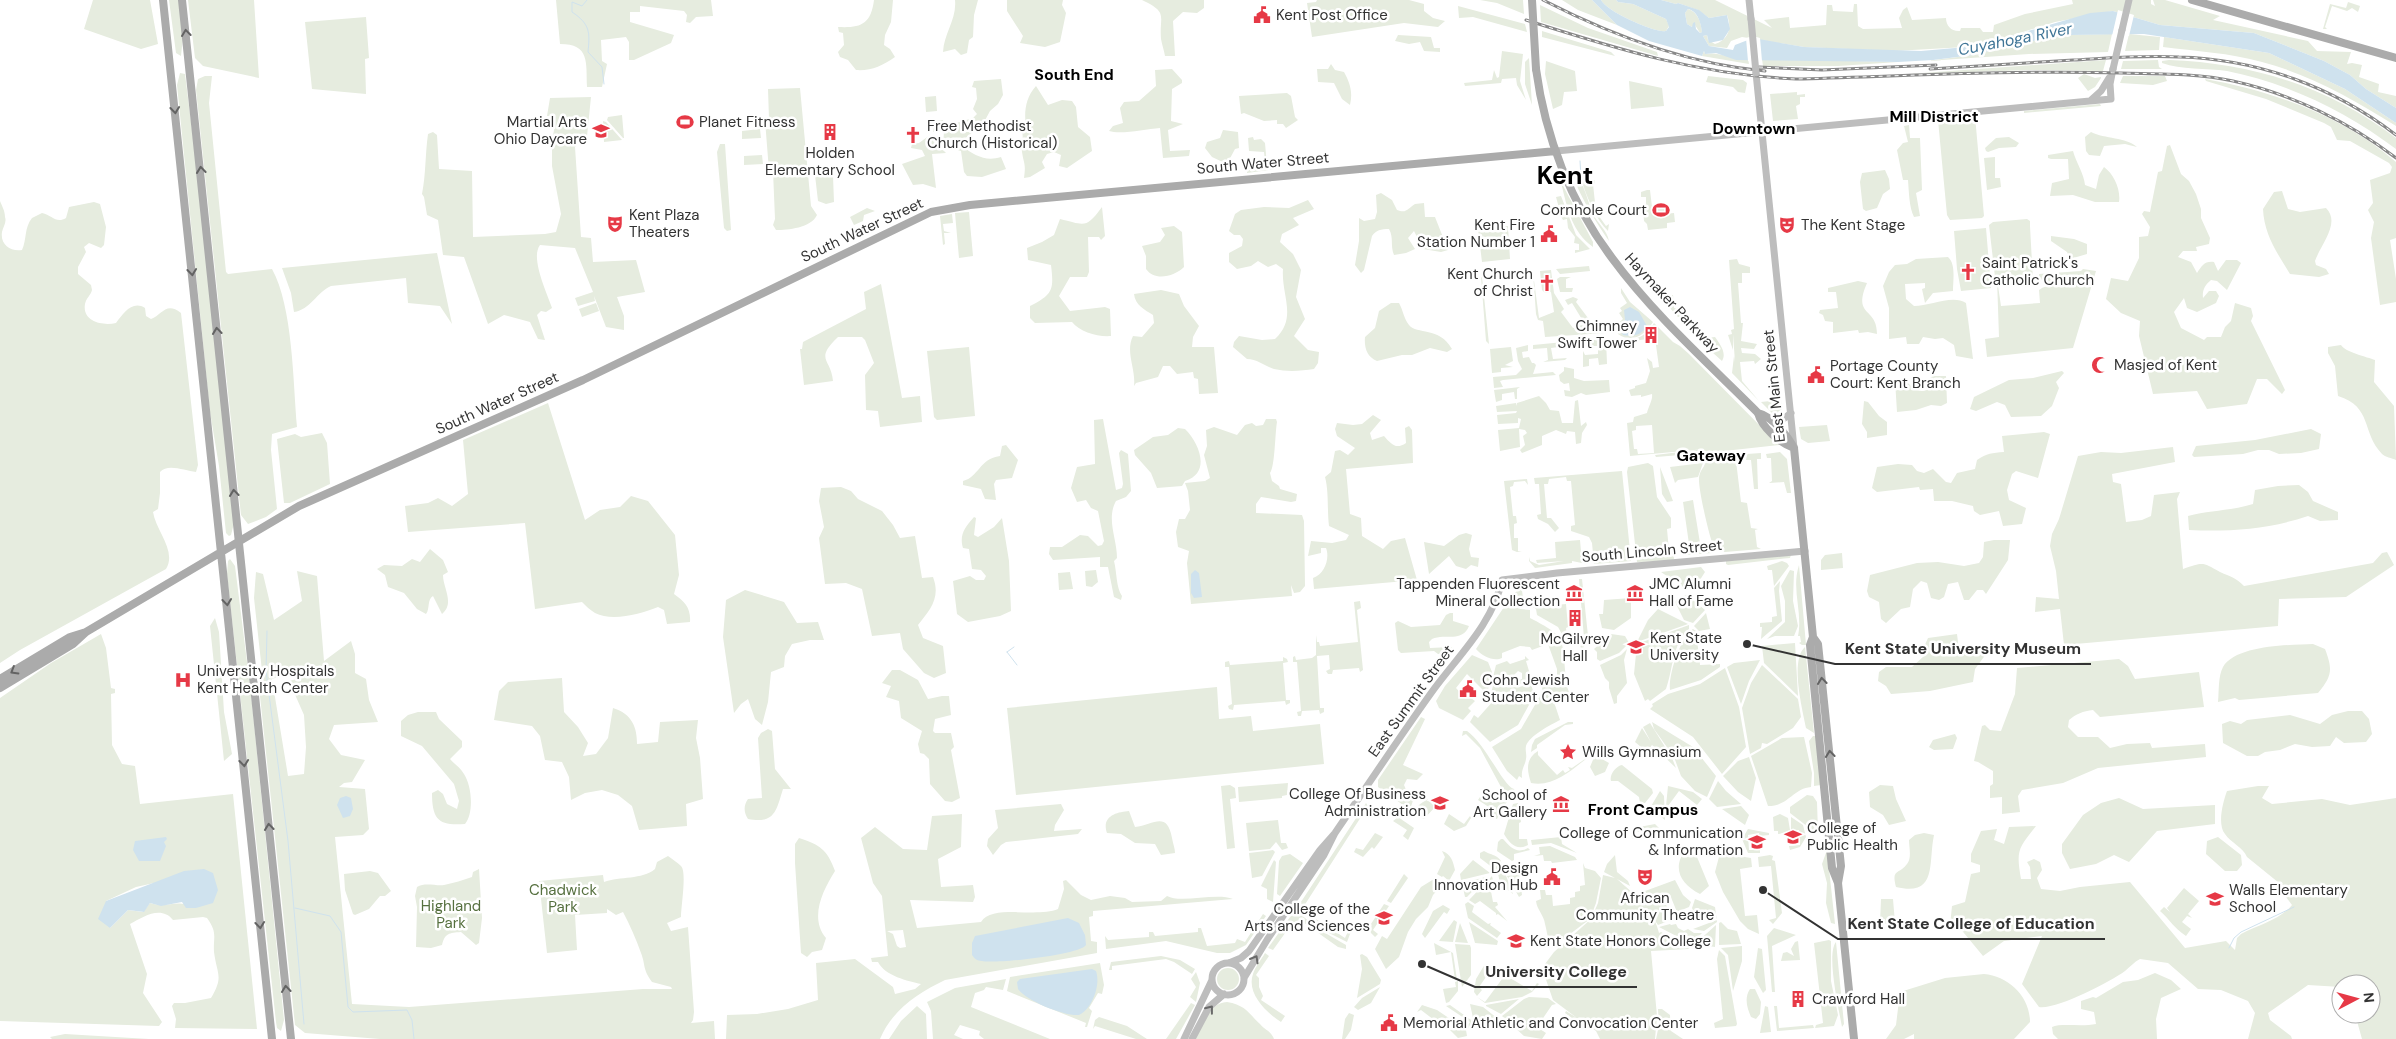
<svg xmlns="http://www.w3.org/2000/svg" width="2396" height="1039" font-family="'DM Sans',sans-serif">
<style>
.green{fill:#e6ecdf;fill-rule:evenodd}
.water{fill:#cfe2ee;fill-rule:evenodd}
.pier{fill:#fff}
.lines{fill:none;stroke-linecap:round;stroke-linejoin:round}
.stream{stroke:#cfe2ee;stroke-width:1}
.secondary{stroke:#bdbdbd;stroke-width:7}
.primary{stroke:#ababab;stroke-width:8}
.rail-casing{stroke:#888;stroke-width:3}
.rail{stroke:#fff;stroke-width:1;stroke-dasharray:4;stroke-linecap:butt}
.secondary-bridge{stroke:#bdbdbd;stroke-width:7}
.primary-bridge{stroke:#ababab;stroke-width:8}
.oneway{stroke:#636363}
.oneway2{stroke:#6a6a6a}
.labels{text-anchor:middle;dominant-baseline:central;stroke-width:5;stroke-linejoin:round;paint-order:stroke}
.poi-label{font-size:15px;fill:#333;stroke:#fff;text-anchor:start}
.street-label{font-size:15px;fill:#333;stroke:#fff}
.park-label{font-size:15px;fill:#56703f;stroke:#fff}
.water-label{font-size:16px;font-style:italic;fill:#3f7597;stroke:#fff}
.neighbourhood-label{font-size:16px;font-weight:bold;fill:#000;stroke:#fff}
.town-label{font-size:25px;font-weight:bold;fill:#000;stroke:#fff}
.leader{fill:none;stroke:#333;stroke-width:2}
.callout-dot{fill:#333;stroke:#fff;stroke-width:2}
.callout-label{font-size:16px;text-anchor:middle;font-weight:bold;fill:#333;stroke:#fff;stroke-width:5;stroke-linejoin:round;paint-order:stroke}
</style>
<rect width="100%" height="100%" fill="#fff"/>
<!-- green -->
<path class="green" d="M93,0H150L158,44L141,49L84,29Z
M169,0H179L183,37L181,56L176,53Z
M188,0H254L259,78L203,66L195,58Z
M556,0H711L713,16L696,17L690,23L686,22L687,15L684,11L640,6V12H630V22L674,35L671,43L634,60H629V42L626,37L601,40L602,61L607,64L602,87H587C586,62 590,44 560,44Z
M874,0H893L891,22L885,35L884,45L890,49L895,57C882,66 871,71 856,70L848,60L840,57L838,52L844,45L843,33L839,32L838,27C860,28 871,25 874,0Z
M955,0H978L974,15L973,37L969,40L967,53L961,55L955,49L943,52C944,33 957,19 955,0Z
M1007,0H1063L1062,5L1066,13L1060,42L1045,47L1020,43L1023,36L1007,11Z
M1142,0H1204V8L1197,13L1183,12L1173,21L1175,56H1165C1164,50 1162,45 1161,39C1159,15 1169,13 1142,0Z
M1317,0H1409L1424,4V11L1433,18L1445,21L1438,27L1404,23L1312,37L1307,3L1316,2Z
M1480,0H1523L1524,14L1497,3Z
M1562,0H1592L1617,25L1578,10Z
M1601,0H1616L1618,2L1633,4L1666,19L1669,26L1666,31C1654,33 1606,11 1601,0Z
M1661,0H1715L1772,28L1764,20L1789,17L1790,28L1826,25L1827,5H1832L1833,11L1853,12L1854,4H1857L1858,26L1863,29L1902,28L1899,18L1903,10L1907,7L1912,20L1946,18C1946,26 1952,32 1960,31L1961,28H1980L1983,32H1993L1994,25L2025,14L2073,4L2072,0H2151V4L2155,6L2153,0H2165L2220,16L2213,20L2308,41L2317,51L2351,52L2347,64L2352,63L2362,65L2359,77L2379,84L2378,92L2396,96V108L2366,89L2350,75L2324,61L2254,33L2160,25L2113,11L2055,22L1994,41L1966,47L1894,51L1804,47L1742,37L1731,41L1727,48L1709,46L1703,36L1707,35L1708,40L1715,44C1729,39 1732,28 1727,15L1709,18L1698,10L1678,3L1676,4Z
M2348,2L2360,6L2358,12L2352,8L2347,11L2332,6L2325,27L2327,29H2323L2330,4L2346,8Z
M1540,5L1588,28L1657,52L1658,56L1541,22Z
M1458,6L1525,24L1527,32L1473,17L1459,18Z
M1688,9C1698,12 1701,23 1702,32L1700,33L1695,25L1692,27L1687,24L1685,13Z
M366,17L369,58L365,59L366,94L312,89L305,22Z
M1542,31L1611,52L1615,56L1542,37Z
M2112,34L2108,52L2029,54L1927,61L1973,55L2021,43L2070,35Z
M2129,34L2160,37L2159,50L2125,51Z
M1398,35L1431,37L1434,48H1440V52L1424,51L1420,42L1409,44L1395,41Z
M2164,37L2269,53L2345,89L2396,123V126C2353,99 2311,75 2262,62C2230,53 2195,51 2163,47Z
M1502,51L1523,54L1520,81L1526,100L1517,85L1516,78L1502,79L1501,83L1465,86L1464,83L1492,80L1494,70L1497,78L1499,77Z
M1704,51L1705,54C1720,51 1733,60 1748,59L1749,64L1702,56Z
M1529,58L1532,105L1525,84V62Z
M1762,59L1898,62L1838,66H1763Z
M2106,60L2103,71L2032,70L1908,74Z
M2158,60L2159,67L2162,69H2121L2123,61Z
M2169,60C2253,63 2329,87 2396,138V149C2347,112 2288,83 2227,71C2206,68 2181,70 2162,63V61Z
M1546,61L1575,71L1577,91L1564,92L1562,105L1553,109L1545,74Z
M1331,64L1335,70L1344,72C1350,83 1353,92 1350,105L1342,99L1334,83L1318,82L1317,69H1328Z
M1172,69L1182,80V83L1172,89L1171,121L1183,124L1168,130L1170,151L1190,150L1189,156L1163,158L1160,128C1145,129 1121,135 1109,131L1113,126L1123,123L1120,108L1124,102L1139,101L1156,86L1155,70Z
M180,73L185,74L196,162L234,523L231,535L229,536L226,533L219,466L210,412L177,85Z
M2084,74L2095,78L2101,77V78L2095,87L2088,91L2078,78Z
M205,76H212L209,103L226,272L228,274L272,269C293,307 293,382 297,427L272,434L271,450L277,509L266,517L248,524L241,515L196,90L198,79Z
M1708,76L1743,80L1747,83L1745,93L1738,92L1733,87L1706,82Z
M2123,76H2165L2167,81L2153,85L2120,83Z
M1001,79L1003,95L998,104L990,111L983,124L963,140V147C975,155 985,162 1001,157L1006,169L982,177L967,176L964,172L961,151L943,146L944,131L933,132V121L943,120L945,131L953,124L973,118L977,114L973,109L977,99L976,88L972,87L974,81Z
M2205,79C2273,91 2343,116 2396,162V238L2390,240L2396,279V302L2380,305L2371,238L2374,222L2368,210L2373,203L2370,180L2390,173L2392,167L2389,163L2350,141L2337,140L2331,127L2324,123L2266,99L2206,81Z
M1629,81L1662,88L1664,106L1631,109Z
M1036,86L1048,105L1062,100L1072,101L1076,107L1078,127L1090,137L1092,151L1067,168L1059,166L1061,155L1054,152L1047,154L1042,162L1045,168L1030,177L1024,178C1026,163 1024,165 1022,152C1021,144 1024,140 1022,131L1026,127C1024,113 1025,98 1036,86Z
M800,88L811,206L817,215C811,228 788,230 776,230L773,225L775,219L773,171H769L765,120L769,119L768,89Z
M1797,92V95L1805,94V97H1800V104L1796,106L1798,119L1773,121L1770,94Z
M1287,93L1291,96L1295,117L1298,120L1286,128L1283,124H1277V120L1264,121L1244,113L1241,114L1239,96Z
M936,96L937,111L926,112L925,97Z
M591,97L587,136L575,147L581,237L591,238L593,262L636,260L645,292L617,297L624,316V330L606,327L594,296L595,301L578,306L575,298L593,292L575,248L540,245C530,258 547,293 552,308L546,312L541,311L537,315L545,340L538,339L530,322L504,315L488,324L464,257L443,255L438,220L427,215L424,197L422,194C426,174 425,156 428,134L433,132L437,135L439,169L472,171L473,237L545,234L556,232L561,214L552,166V142L555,124L552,116H547L550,98Z
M2100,104L2101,106L2024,113V111Z
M622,115L624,138H623L607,120L608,117Z
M1975,116L1984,216L1982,218L1950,220L1947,215L1938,120Z
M603,121L606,122L622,140L604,142Z
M1909,125L1910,138H1920L1922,190L1916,193L1920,216L1914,217C1909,207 1909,192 1908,180H1903L1897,150L1903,143L1908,142L1904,126Z
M760,129L761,138L742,139V131Z
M1223,130L1238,132L1239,148L1235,149L1227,164L1212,157L1205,148L1207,142L1220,138Z
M2091,132C2105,139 2126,137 2137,147L2125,144L2104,146L2100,156L2089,155L2086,151L2085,137Z
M930,135L940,138L942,149L946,153L932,154L936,188L923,184L913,185L902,164L925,156L922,150L911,148L912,144L919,143Z
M1253,137L1254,140L1261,139L1265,143L1267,166L1274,167L1275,169L1247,173V170L1252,168L1251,162L1265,161L1264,152L1249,151L1248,138Z
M2009,137L2019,143L2016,147L1999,148L1988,152L1986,151L1985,148L1996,138Z
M720,144H725L731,230L727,231L724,228L717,152Z
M2170,145L2181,174L2189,181L2196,194L2201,209V218L2210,238L2209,244L2196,247L2197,251H2183L2178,257L2191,262L2197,273C2202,266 2204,261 2214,262L2218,271L2226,260H2237L2241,263L2227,290L2217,281L2211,280C2205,285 2202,290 2203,298L2209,291H2216L2219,296L2216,303L2197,312L2187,308L2184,298L2174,312L2181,328L2204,340L2207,337H2221L2225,327L2231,321L2235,303L2251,308L2253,316L2251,321L2285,390L2282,394L2267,379H2257L2247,404L2207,409L2197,391L2153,394L2139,336L2140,321L2121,313L2106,299L2111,278L2128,281L2139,258V237L2148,236L2150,227L2142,214L2144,211L2150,212L2158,172L2162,171L2167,146Z
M2073,151C2076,162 2084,174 2085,185L2096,189L2099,175L2104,167C2114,174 2121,190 2119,202H2095L2073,195L2050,196L2052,183L2069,179L2068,159H2051L2048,158V155Z
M762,155L763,164L744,165V156Z
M1995,157V178H2000L2001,187L1987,190L1984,158Z
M1885,170L1889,179L1890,189L1883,194L1877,208L1866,211L1863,209L1860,182L1862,173Z
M1574,173C1585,184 1587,200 1593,214C1598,224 1607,230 1609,241C1600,228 1573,187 1574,173Z
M815,175L833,176L834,202L826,204L818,201Z
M1589,180H1595V183L1593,184L1596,212L1606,226L1609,224L1608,231C1596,220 1587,197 1582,182Z
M1561,182L1593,242V247C1572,232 1567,208 1561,182Z
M1647,190H1650L1652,207L1664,206V214L1674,213L1675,222L1667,223V228L1648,230L1647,224L1644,221L1643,207H1646V197H1641V192Z
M2282,191L2288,209L2300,212L2326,208C2341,223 2321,244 2315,261L2316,265L2326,269L2329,274L2319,277L2290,274C2277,253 2264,234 2263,209L2274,192Z
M1381,193L1392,200L1397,210C1407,214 1408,208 1415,204L1424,203L1425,217H1435L1448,250L1441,252L1423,249L1414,231L1408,238L1415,249L1406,253L1394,255C1390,245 1394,238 1389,229C1381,229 1376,230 1372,236L1364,270L1361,273L1355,265L1359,241V218L1364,221L1375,219L1377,212L1376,195Z
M1561,196L1576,235L1590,249L1575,253V250H1579V244L1574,243L1575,237L1568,228L1567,219L1563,220L1558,211H1562V208H1559L1556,197Z
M1308,200L1314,209L1293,218L1299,225L1282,234L1280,242L1293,254L1301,270L1296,297L1305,319L1294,336L1308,350L1319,352L1318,363L1314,369C1301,371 1287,372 1274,369C1265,366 1257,359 1247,359L1233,347L1234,342L1239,336L1262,340L1275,339C1298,318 1281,295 1283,269L1276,264L1268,267L1258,261L1251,266L1237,269L1229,262V253L1242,246L1243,239L1240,235H1234L1229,231L1235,214L1241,210L1264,207L1289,208Z
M0,201C2,206 5,211 5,217C7,222 3,227 2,232C0,245 11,252 22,250C27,239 24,228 32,218L42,213C52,215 56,224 66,218L69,207L94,202L100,204L106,227L104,245L101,248L89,243L84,247L86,252L78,267V274L91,285L92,290C91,295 86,298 85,304C82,322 103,326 116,323C123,314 132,300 145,308L146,316L151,319C162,315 166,301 181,313L198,465L196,472C185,471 168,463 160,472V493L158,509L153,512C156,531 177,551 166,569L20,650L0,663Z
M1102,207L1105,236L1101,240L1099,237H1088L1089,272L1087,277H1070L1059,296L1070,311L1105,307L1110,309L1111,336C1097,337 1080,332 1072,322L1035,323L1030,318V306C1053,294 1054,290 1051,265L1028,260L1027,248L1042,242L1054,235L1060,219C1085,225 1086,229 1102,207Z
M867,208L875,211L864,215L863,221L854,225L850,217Z
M969,212L973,256L959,258L955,213Z
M952,214L953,223L943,224L944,231L951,233H944L945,244L943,245L940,216Z
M2027,219L2030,221V226L2033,281L2011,282L2009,276L1995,277L1989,225L1993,222Z
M1174,226L1182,232L1184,267C1175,276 1155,282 1146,269V256L1142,246L1160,242L1165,235L1161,228Z
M1508,226L1510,259L1482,262L1478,229Z
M1986,228L1991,288L1961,291L1957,269L1954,231Z
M2051,236L2074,239L2087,244V254L2070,259L2067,252L2051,241Z
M437,253L452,324L440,306L408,303L406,278L331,286C317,292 310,310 294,312L291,293L282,268Z
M1948,257C1956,264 1953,280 1953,291L1933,293L1925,303L1922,289L1925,288V283L1905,284L1906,299L1914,306C1930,306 1953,294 1966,303L1973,359L1956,356L1954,345L1943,338L1935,339L1923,337L1919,344H1907L1906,337L1889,339V308L1883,286L1889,272L1895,265L1907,264L1916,259Z
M1737,259L1739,264L1750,267V273H1742V283H1738L1741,323H1743L1741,341L1757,344L1754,349L1741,348L1742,353L1755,354L1761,359L1755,364L1754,361L1740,362L1742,381L1759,401L1732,373L1734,356L1735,362L1733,334V350L1728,335L1732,334L1731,330L1734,329L1729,260Z
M1589,266L1590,271L1560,274L1556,269Z
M2083,269L2096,271L2073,348L1987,357L1985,339L1999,337L1997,279L2001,306L2040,303L2039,290C2048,283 2059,287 2067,281V278H2051V282H2043V280L2039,279V274L2081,271Z
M1551,270L1554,293L1564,309L1561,312L1573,328L1582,325L1583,321L1572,303L1568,305L1565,300L1573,297L1578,299L1576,302L1594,326L1599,324L1606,329L1605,333L1545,337L1543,321L1538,320L1536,314L1533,273L1539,318L1554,312L1551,292L1545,293L1542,290L1540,271Z
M1481,277H1482L1489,344L1486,341Z
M1560,277H1571L1566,279V288H1573L1572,292H1560L1557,279Z
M1858,281L1867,283C1852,318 1877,306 1877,334L1868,332L1859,333L1858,330L1833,333V322L1825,321L1823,315L1819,313L1820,310L1838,308L1836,292H1828V288Z
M881,284L902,398L920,396L922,422L880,427L878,411L866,410L865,375L874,363L865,340L862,337H838C814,360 831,358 833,381L804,385L800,349H802L803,342L866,309L864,292Z
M1621,288L1630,302L1653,322C1645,335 1632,344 1618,334L1615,326L1623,319L1619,313L1622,311L1620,308L1627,303L1621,293Z
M1161,290L1179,294L1184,306L1199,326L1193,337L1192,347H1214L1218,393L1199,394L1198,379L1194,378L1193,372L1177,374L1170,366H1163L1158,377L1136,383L1134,386C1136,369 1125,352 1133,336L1142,337L1154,323L1153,315C1145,310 1135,305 1134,294Z
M1673,295L1674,308L1684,311V317H1678L1659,296Z
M596,303L599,311L582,317L579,309Z
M1391,303H1399C1403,310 1404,319 1409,325C1417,335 1439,326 1452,349L1447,352L1430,348L1412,355H1402L1377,361C1367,357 1364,348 1365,337L1375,328L1379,311Z
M1654,323L1673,342L1680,346L1689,354L1779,445L1715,452L1716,457L1738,455L1740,458L1716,461L1741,459L1736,461L1741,502L1747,503L1751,528L1758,529L1755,530L1757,547L1761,549L1725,552L1715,550C1710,541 1698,488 1699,478C1701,465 1707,470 1705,453L1656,457L1655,455L1705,449L1630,456L1627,423L1633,422L1634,417L1647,413C1648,407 1653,400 1652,394L1641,397V395L1631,396L1629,390L1635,388V386L1646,383L1650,371L1647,358L1652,362L1653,368L1659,367L1655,338L1618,343L1621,339C1636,340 1645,338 1654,323ZM1652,425L1654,453L1638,454L1637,449H1634L1632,431L1636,430V426Z
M1715,337C1720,344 1727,353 1722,361L1702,343L1705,342L1707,338Z
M1606,339L1607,364L1599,365L1598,358L1589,359V366L1583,367V351L1585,355L1598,354V346H1581V341Z
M1564,342L1566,346L1551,348L1553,359L1567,358L1565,360L1543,362L1548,360L1547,348L1533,349V345Z
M1528,345V351L1522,352L1523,358L1529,357L1532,363H1534L1536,365L1533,374L1553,372L1556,375L1503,380L1500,381L1503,387L1494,388L1493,377L1516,375L1522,369L1518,361L1516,348Z
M2341,345C2345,352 2367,357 2375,360L2374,382L2394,406L2396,460C2392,458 2385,457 2382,454C2361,432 2373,407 2338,396L2335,366L2328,353V347Z
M969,347L975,416L937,420L934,417L927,351Z
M1511,347L1513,361L1505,365L1513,367L1501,368V372L1492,373L1490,349Z
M1564,367L1574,369V378L1584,381L1609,380L1610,392L1586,395L1581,393L1572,397L1565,396L1564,390L1570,391L1569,383L1564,384L1560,381L1559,375L1564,371Z
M2062,371L2064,373L2056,382L2059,388L2052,406L2041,416L2011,417L2005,405L1997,402L1976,411L1970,409L1974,397L2009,380L2033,378Z
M1933,376H1946L1947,403L1941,406L1931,405L1916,410L1897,412L1895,380L1904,379C1911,386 1917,394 1927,390V380Z
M1520,387L1517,389V399H1515L1514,392L1502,394V400L1496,402L1494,390Z
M1539,396L1546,403L1550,410L1559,411L1562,423H1573L1575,401L1578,400L1581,426L1586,422L1587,425L1582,433L1581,443L1576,444L1575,432L1567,431L1566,434L1556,430L1542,436V445L1522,453L1520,450L1525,445L1523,436L1527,433L1525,430L1519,429L1520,447L1500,451L1498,430L1519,428L1521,419L1518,418V423L1498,424L1497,415L1516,413L1517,411L1497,412L1496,406L1516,403L1517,406V403Z
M1781,400L1782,409L1778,412L1777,415H1774L1761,402Z
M1864,401L1868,402L1879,416L1887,422V435L1867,438V432L1862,424Z
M548,403L585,520L600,510L620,507L631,496L648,501L675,535L679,575L674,594C685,602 691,608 690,622L667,624L664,610L658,607C641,614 612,622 595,613C590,610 586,606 582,602L535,609L525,523L408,532L405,506L428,503L438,498L452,506L468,494L463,440Z
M1373,415L1381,420L1370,433L1372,440L1384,436C1391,444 1396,450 1406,443L1405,428L1409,426L1412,430L1413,463L1346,469L1350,514L1361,518L1362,536L1383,549L1391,541L1405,538L1417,580L1314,589L1313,578C1325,574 1330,558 1326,548H1321V553L1308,556L1311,541L1332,543L1346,540L1349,535L1329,526C1327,510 1329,492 1325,477L1331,472L1335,451L1340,450L1348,455L1355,448L1337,436L1335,429L1337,423L1353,425L1362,424Z
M1103,419L1116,490L1122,488L1123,484L1119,453L1121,450L1128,454L1131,491L1126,497L1116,501C1106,519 1117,539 1117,558L1114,561C1117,573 1116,587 1122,596L1121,600L1114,597L1108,567H1100V557L1053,560L1049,554L1050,547H1062L1080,535L1088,536L1098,546L1102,545L1104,541L1098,511L1091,508L1086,500L1077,502L1071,488L1077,467L1095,464L1094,420Z
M1266,419H1276L1277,422C1275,433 1275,467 1270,473L1272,481L1279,486L1280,489L1297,494L1296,501L1291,502L1261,497L1256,504V513L1302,515L1304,521L1305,586L1300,592L1294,593L1291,585L1292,596L1191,604L1187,563L1189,551L1178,547L1176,532L1179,519H1185L1190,510L1188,491L1185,483L1205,481L1210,478L1204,455L1207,446L1206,430L1214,427L1237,435L1245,425L1252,423L1256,426L1263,425Z
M1827,425L1830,441L1808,443L1801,439L1799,427Z
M1178,428L1185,429C1200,444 1211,473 1185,481L1182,486L1157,488L1151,473L1135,455L1134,450L1153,437L1168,435Z
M2311,429L2321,434L2319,449L2301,453L2279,454L2269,450H2258L2243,454L2194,457L2192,455L2196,446L2255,440Z
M2044,432L2050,434L2038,478L2016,471L2012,474L2007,490L2009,500L2026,508L2022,524L2003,526L1999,511L1980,515L1974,511L1973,506L1952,501H1934L1933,489L1920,490L1919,487L1877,492L1872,488L1877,467L1898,464L1912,465L1917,471L1924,473L1933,469L1946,482L1951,483L1957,473L1975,469L1977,460C1987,453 1992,453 2004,452L2002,436Z
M322,433L327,443L330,484L290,503H284L277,439L295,434L301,437Z
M1006,445L1018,460L1012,478L996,480L994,484L996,500L985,499L981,489L963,485V481C979,477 979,459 1000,456L1002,446Z
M2173,447L2175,462L2112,474L2113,482L2121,484L2126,522L2142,520L2151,516L2154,495L2180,492L2177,499L2183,569C2204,562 2202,562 2220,572C2231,577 2235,577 2244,586L2373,563L2382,553L2387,552L2394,565L2346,597L2279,599L2278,626L2064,645L2060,609L2035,612L2036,597L2059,599L2056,571L2050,546L2052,534L2059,519L2078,456L2101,452L2121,453Z
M1780,452L1787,459L1791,493H1787L1784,482L1769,483L1772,481L1771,458H1767L1766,454Z
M1761,453V459H1757L1758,489H1754L1751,460H1746L1747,454Z
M1648,463L1653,466L1657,497L1671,518V528L1667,529L1669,551H1673L1674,559L1672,561L1637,562L1627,472L1628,467Z
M1703,463L1698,477L1678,480L1675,483L1670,467Z
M1660,467L1673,501L1667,502L1662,494Z
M1622,471L1631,561L1594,564L1592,543L1589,537L1571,531V526L1575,525L1571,481H1567L1566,477L1549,479L1548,484H1544L1547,518H1551L1559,528L1555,532L1548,524L1538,519L1537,515L1541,514L1539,484H1535L1534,478Z
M1527,479L1528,485L1525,481L1514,482L1513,486L1510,487L1513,516H1516L1517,523L1514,524V538H1518V551H1522L1517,552L1512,550L1504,481Z
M2299,485L2308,492L2313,501L2338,512V520L2320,521L2308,516C2270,529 2229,532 2189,530L2188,516C2210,510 2231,511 2253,504L2255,490L2278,486Z
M841,487L851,491L858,499L882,511L893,525L900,538L915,536L922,578L933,577C941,598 930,610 918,625L923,638L943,646L946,673L934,678L924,673L903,649L900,633L872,636L862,589L846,583L825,584L819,538L824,527L819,501L821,488Z
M1693,500L1700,543L1689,544L1683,502Z
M974,517L976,518L974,535L978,537L994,527L1002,518L1009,561L1011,611L1000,616L968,622L957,614L953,581L970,576L976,580H984L986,576L981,570L972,569L969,549L963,548C959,535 965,527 974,517Z
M1466,533L1472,535L1469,549L1471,557L1479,558L1478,567L1471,565L1466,569L1456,566L1449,556L1429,574L1424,542L1444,546L1459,535Z
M1580,540L1582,563L1572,561V563L1535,568L1529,561V557L1530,561L1539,565L1564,561L1537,563L1536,560L1556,558L1555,542Z
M1994,540H2010L2008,560L1986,594L1983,590H1977L1969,600H1964L1958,582L1948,584L1944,597L1939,600L1931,598L1927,583L1921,581L1913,589L1910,607L1901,609L1886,623L1881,619L1879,602L1869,597L1867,591L1870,575L1917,563L1938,562L1964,566L1979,563L1983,557L1984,542Z
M1702,545L1712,553L1686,555L1683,553L1685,548Z
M430,549L443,560L448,572L443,575C443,588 455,603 442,614L433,596C427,599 430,609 426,614L417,609L404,593L388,587L385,575L377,569L384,565L402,566L412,559L420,562Z
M1842,553L1843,568L1821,570V560L1825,555Z
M1791,555L1790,558C1769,560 1749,563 1728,565L1726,564V561Z
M230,559L235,566L251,694L284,1020L281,1031L277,1028L276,1022L227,574L228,561Z
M1782,561L1787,563L1789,566L1774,586L1772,570H1768L1767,566Z
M1799,565L1806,645H1802L1799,643L1801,642L1800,636H1798C1803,612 1791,590 1799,565Z
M1701,567L1705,572L1698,583L1694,578H1691L1686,589L1661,572Z
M1096,570L1098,582L1092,587L1086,586L1085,571Z
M1790,570L1794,571L1793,601L1798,626L1794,636H1775L1767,639L1785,622V601L1781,586Z
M297,571L317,576L324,661L351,641L355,654V673L366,679L369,700L378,722L334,725L329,739L341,755L365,760L352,782L344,783L339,787L365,789L369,829L363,835L335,837L352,1004L409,1007L643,989H672L671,987L652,982C642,968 646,966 641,953C636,939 630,925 623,912L616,915L607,909V913L575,915L577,950L547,953L539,881L603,875L604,882C620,876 642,880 655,869L657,862L668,856C672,859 677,862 681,866C687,872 681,906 681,917L667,923L671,931L688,927L694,1012L693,1020L691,1023L714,1021L715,1039H380L305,1033L295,1025L257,668L262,671L254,598L256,572L263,574L274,620L302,601ZM315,665L301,678L289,681L304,715L306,747L304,774L288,776L272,679Z
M1070,572L1073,589L1059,590L1058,573Z
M1579,579H1582L1588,636L1582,651L1578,639L1584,638Z
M1780,581L1779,591L1782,621L1761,639L1762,627H1760V623L1772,622V617L1777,616L1774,588Z
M1524,585H1527V589L1522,590L1524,607L1521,608L1511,596Z
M745,590L784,602L797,623L818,622L824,640H810L792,644L785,656L784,667L771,672L768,702L762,725L755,719L748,699L741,704L734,713L723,637L726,600Z
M1687,595L1705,610L1693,623L1684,620L1675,602L1678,598Z
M1510,598L1520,609L1530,610V618C1567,637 1562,638 1566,677L1565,681L1570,695L1554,702L1560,720C1550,725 1529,736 1526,746C1525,751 1527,754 1526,759C1525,766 1521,769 1522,778L1519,776L1517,780L1507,771L1492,747L1521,729L1543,691L1541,685L1557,680V669L1548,644L1532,650L1530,647L1520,646L1502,653V658C1494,662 1482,656 1476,649Z
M1631,598V618L1614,630L1602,628L1599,614H1603L1604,600Z
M1360,601L1361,608L1357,610L1363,670L1360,672L1359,668L1333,670L1332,674H1328L1326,671L1330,669L1329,655L1317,656L1320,708H1324V712L1320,714L1319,710L1302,711L1301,716H1298L1297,712L1301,711L1297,662H1293V657L1295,656L1296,660L1312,658L1316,655V635L1317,642H1319L1320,646L1358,642L1354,602Z
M1566,604L1568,627L1566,628L1567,637L1564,638L1558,627L1537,615L1536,609L1533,607Z
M1658,609L1688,624L1637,642L1648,620Z
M1450,613H1453V621L1469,626C1462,643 1446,633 1432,639L1429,642L1430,648L1451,647L1455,649L1452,653L1438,654L1434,651L1401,653L1398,650L1395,623L1398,621L1411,627L1440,625L1446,615Z
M1706,613L1710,629L1699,631L1694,626Z
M215,618L219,632L224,712L232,754L224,761L210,626Z
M1689,625V629C1672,644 1673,670 1666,689L1650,701L1648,699L1645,701L1634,674L1637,644Z
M1693,629L1696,631L1700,665L1720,664V667L1701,680L1670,690C1668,675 1681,636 1693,629Z
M101,634L106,648L111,688L115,689V693L111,694L112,745L122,764L135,766L140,804L233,794L257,1029L175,1028L176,1019L172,1006L174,1003H185L211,998C224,976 217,975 214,952C213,937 218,933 207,918L203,917L173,920C161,905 143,917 130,924L147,974L143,993L162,1022L159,1026L0,1021V698L51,663ZM154,883L196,908C174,898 170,909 150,903L143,912L128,910L110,928L106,901L136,887Z
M1611,634L1625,636L1629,643L1619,653L1600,661L1597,659V652L1594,649Z
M1957,634L1959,650H1985L1986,654L1975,669L1973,682L1930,691L1891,694L1886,686L1878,681L1879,672L1886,667H1912L1924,656V647L1928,638Z
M1795,643L1798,696L1764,663L1762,646Z
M2313,644L2325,649C2333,670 2332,676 2318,693L2239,700L2235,698L2218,702C2219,691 2218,676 2223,667C2236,645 2290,645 2313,644Z
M1805,647L1814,733L1806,728C1802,708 1790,660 1805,647Z
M1627,649L1624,660L1627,683L1617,696V703L1614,704L1609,688V682L1605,678L1600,665L1621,655Z
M1472,655L1488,662L1492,672L1487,694L1467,674L1456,688L1466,699L1468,696L1475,701L1468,708L1471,711L1463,720L1439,708L1436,701L1445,686Z
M1525,656L1529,660L1526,661L1532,681L1519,684L1516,681L1522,679V673L1518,671L1511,678L1503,673L1491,685L1496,665L1507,661L1510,664L1525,659Z
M1283,657L1287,659L1288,662L1283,663L1286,700H1290V703L1286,705L1285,701L1234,705L1233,710L1229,709L1228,706L1232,704L1229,667H1225V662L1229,661L1230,665L1283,661Z
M2119,659L2128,666L2135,679L2199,672L2204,707L2100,717L2093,710C2083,711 2076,714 2069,720L2068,727L2078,737H2098L2110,748L2127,744L2150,743L2152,748L2205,744L2206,757L2098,768L2063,783L2022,790L2018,796L2020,812L2002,814V797L1990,798V786L1993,784V771L1978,762L1974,761L1982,726L1985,725L1990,730L2001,731L2015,694L2017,668Z
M1760,660L1749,681L1741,704L1727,667L1734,663Z
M1762,665L1798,699L1801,717L1793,728L1767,744L1762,743L1761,748L1750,754L1742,708L1751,683Z
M1725,668L1739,707L1746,747L1722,774L1693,737L1650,709L1653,706L1652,704L1668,694L1700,684Z
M892,670H900L918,680L928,699L942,696H949L951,715L935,719L933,731L935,733H951L954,747L951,750L960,798L952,802L945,801L930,784L929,759L924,754L920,753L918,744L922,731L901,718L899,701L886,697L891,686L882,683Z
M1503,675L1519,687L1531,684L1533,691L1536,692L1518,725L1490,742L1470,722L1474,715L1478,718L1494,700L1490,696L1493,686Z
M562,678L564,712L578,727L588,743L583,756L596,754L608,738L613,708C632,714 637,727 637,744L658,742L660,722L698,720L696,738L700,758L703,799L686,804L687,826L639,830L632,806L618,795L602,790L585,793L571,800L569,777L562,762L545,760L540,736L532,726L494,720L499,691L508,682Z
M1217,687L1219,719L1251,716L1253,731L1320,724L1324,764L1016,795L1007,708Z
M2348,711H2362L2369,719L2372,734L2366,742L2344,743L2336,737L2330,746L2312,747L2295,744L2280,750L2265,752L2258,756H2247L2223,743L2222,724L2230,721L2241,724L2247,720L2290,715L2320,724L2332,715Z
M418,712H436L439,719L462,741V747L450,759C454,764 461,768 464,774C472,786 474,813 465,824C439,826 432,820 432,793L438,790L443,794L447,804L457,809L459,801L454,784L422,746L401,736V721L408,715Z
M1421,717L1425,719L1403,765L1423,774L1417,780L1407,779L1404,785L1408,794L1412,793L1414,797L1410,810L1378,787V780Z
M1568,722H1573V724L1565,725L1537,745V748L1531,752L1532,745L1535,739Z
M1652,722L1693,747L1716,776L1707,797L1695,791L1681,776L1674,757L1654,729Z
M1650,723L1672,758L1676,768L1652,745L1647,752L1635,742L1642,728L1651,742L1643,727Z
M768,729L772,731L775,769L791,789H783C776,811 775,824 748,819C744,813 743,806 748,799L762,798L758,738L761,733Z
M1463,731H1467C1485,743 1503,786 1514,789L1515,792L1503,807L1497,819L1488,815L1492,809L1478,800L1480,797L1493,803L1501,787L1480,748L1466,734L1462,736Z
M1955,734L1957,738L1953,749L1934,750L1929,747L1933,740Z
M1813,736H1816L1821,785L1814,786V773L1809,741Z
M1804,737L1812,773L1811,787C1792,789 1789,806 1768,806L1751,756L1782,738Z
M1538,751V755L1557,775L1563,770L1565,773L1570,770L1568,767L1572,768L1585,759L1583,756L1586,757V759C1569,772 1553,787 1531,783C1527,771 1525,759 1538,751Z
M1595,755L1609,763L1605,772L1595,776L1590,767Z
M1749,757L1756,778L1751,801L1738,792L1723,776L1738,761Z
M1622,765L1652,789L1653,793L1645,803H1640L1639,797L1618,781H1611C1609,775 1616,766 1622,765Z
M1718,781L1726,791L1741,804L1717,807L1709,799Z
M1288,783L1287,795L1282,796V798L1239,802L1238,787Z
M1230,785L1235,788L1236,798L1230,799L1235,848L1227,849L1221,786Z
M1880,785L1893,786L1896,799L1906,821L1889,825L1883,815L1870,807L1869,792Z
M1668,786L1693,792L1702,799L1697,805L1679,791L1668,806L1677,813H1676L1666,806Z
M2258,786H2269L2262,798L2272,804L2322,799L2350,805L2396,798V1039H2362L2355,1014H2371V984H2341V987L2308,985L2268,1013L2270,1020L2291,1036L2292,1039H2248L2255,1013L2248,1001L2221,990L2198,989L2168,963L2140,959C2134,962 2130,967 2125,971C2110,982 2056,1010 2039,1007L2022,984L2042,936L2004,941L1983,956L1959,927L1950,926L1952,906L1965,902L1971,874L1980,872V865L1971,862V854L1981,831L1997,829L1994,840L2004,844L2009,827L2036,826C2018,849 2016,850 2021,879H2031L2030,867L2027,862L2034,859L2040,862L2042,870L2037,878L2041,889L2060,891L2080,887L2130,882L2185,948L2226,941L2235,950L2237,938L2241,934C2258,925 2280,920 2292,905L2283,893L2284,887L2247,857C2243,847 2231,843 2225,834C2217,824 2223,802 2227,791Z
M1660,791L1664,796L1665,820L1650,808Z
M1807,795L1813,796L1817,802L1818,832L1812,830L1790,813V807Z
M2119,798L2143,809L2215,805V824L2157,831L2129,862L2114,855L2096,864L2070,869L2062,853V844L2083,815L2101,803Z
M1427,799L1435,807L1424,819L1414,813L1419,805Z
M1366,803L1368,806L1304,906L1307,909L1305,912L1345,938L1351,925L1353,926L1347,942L1327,932L1297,908Z
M1518,803L1521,822L1519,823V839H1527L1528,845C1517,851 1510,844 1504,834L1513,804Z
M1061,804L1064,810L1055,825L1054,831L1082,829L1078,834L1006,842L1001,845L993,855L987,846L988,839L998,828L995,810Z
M1741,806L1749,815L1745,825L1722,809Z
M1129,811L1135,827C1153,825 1167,810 1172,838C1173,844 1175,848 1175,853L1161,855L1155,844L1135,843L1121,834L1107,833C1101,816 1117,812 1129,811Z
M962,814L961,847L938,859L941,887L973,885L975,897L973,902L910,900L917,928L981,922C992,904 1037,918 1058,909L1064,889L1063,881L1066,880L1081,895L1091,900L1110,896L1125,898L1132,902L1161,901L1167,896C1181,904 1216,892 1233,899L1093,911V916L1089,917L1091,941L1097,942V953L945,980C918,993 892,1010 880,1039H726L727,1015L757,1014L788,1009L818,1000L816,963L855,959L893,987L895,994L915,989L921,984C908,981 885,976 878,962H872L871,958L888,956L882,896L873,883L861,838L875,827L903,849L927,850L932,816ZM903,930L906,947L900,948L897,946L893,934L887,931Z
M1449,814L1464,824L1470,816L1471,818L1466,826L1454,831L1444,824Z
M1780,814L1788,818L1790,830L1788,833L1778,834V831H1774L1773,817Z
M1395,815L1414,828L1408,840L1403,836L1407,830L1393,821L1397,818Z
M1791,817L1803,825L1806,837L1800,847L1790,850L1789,846L1800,845L1799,830H1791Z
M1278,820L1281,843H1286L1288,848L1282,850L1276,842L1270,849L1249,851L1246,823Z
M1655,824L1660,829L1656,839L1637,831L1633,839L1631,836L1634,828Z
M1748,829L1769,833V835L1759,836V833L1748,835L1749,850H1760V853H1748L1742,839Z
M1375,833L1383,837L1374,849L1372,847L1363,857L1354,852L1356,848L1363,850Z
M1924,833L1934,835C1928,863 1938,897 1896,887C1891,868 1899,875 1907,864C1912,858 1909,847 1909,840L1915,835Z
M1561,837L1562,844L1577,853L1551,843L1532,845L1531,840Z
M2218,837L2241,855L2242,865L2237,871H2225L2206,854L2207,841Z
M799,838C820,845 827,849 835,871C823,890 809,918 826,938L822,950L812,952L807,957L801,953L795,863V844Z
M1501,839H1503C1511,848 1517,854 1528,848L1530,850L1514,854V860L1512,861L1497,851L1498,842Z
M1550,846L1575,857L1577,860L1552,863L1551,861H1544L1543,855L1534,856L1540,854L1539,847Z
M1687,848L1690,849L1697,857L1709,886L1700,894C1680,884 1671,867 1687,848Z
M1273,850L1275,852L1262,876L1252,878L1249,853Z
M1827,850L1835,924L1831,923L1826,903L1827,883L1822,864Z
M1442,851C1451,854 1453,861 1455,870L1449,881L1443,876L1442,877L1437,874L1445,857Z
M1484,851C1492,856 1504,855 1502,870L1497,871L1480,858V853Z
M1720,853L1751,858L1752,867L1740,869L1745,916L1757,915L1759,934L1748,929L1740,921L1723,892L1715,872Z
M1290,854L1303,863L1280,896L1277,894L1279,861L1282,856Z
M1615,855L1617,872L1628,881L1630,886L1617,879C1634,894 1654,910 1659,933L1661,932L1689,947V949L1651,951L1657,1016L1655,1039H1600L1596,1031L1578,1018L1575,1020L1565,1013L1566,1011L1577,1018L1553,1000L1542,968L1554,952L1591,919L1598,903L1603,875L1615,878L1604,872L1607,864Z
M1770,855L1773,856L1772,860L1775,861L1782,913L1773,924L1769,920L1776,918L1771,866L1759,867L1758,857Z
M1274,860L1276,862L1273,902L1267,899V889L1261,886Z
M1473,860L1490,873L1461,880L1460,874Z
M1583,863L1585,868L1595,871L1601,878L1596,903L1590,919L1554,946C1546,936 1548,935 1545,924C1544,915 1537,910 1536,901L1541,899L1540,890H1545L1546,895H1552L1553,906L1570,904V898L1575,897V892L1580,891V886L1585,885Z
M479,869L482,918L479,943L476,945L461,932C449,933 445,933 442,945L431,948L416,947L417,907L415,896L417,887C425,882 435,886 444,885C454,883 463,880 472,877L473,872Z
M370,871L378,873L391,891L385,896H380L369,909L355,915L353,914L345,890L344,874Z
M1516,872H1519L1522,895L1519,897L1507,876L1515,875Z
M1498,873H1505L1513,894L1500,884Z
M1404,874L1408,878L1391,903L1387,901Z
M1492,876L1494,885L1490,886L1493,902H1497L1498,905L1495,907L1507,921L1498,914L1496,915V913L1480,901L1475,904L1469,900Z
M1486,877L1467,897H1465L1462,883Z
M1434,879L1442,885L1433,895L1428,907L1416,919L1408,932L1399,957L1386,969L1375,949L1382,936L1387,939L1421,887Z
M1675,880L1683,895L1691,902L1689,907L1677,912L1670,895L1664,897L1671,920L1658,925L1637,894Z
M2184,888L2199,901L2188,914L2192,918L2187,916L2182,922L2191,929L2186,936C2173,927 2171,921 2160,911L2164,907L2170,912L2167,908Z
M1695,899L1715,907L1717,922L1704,931L1693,929L1717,920L1714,913L1697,920L1692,908Z
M1881,899H1893L1895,923L1880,924Z
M1468,902L1474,906L1472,912L1488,924L1491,923L1490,925L1501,933L1497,938L1468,918L1465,904Z
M1384,904L1389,906L1373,930L1378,934L1375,937L1371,933L1369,927Z
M1443,905L1450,909L1447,914L1444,912L1425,938L1422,934L1433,911Z
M1295,910L1320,930L1346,945V949L1338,947L1300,920L1297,923L1293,922L1273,950L1268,948Z
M1263,914L1266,916L1246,945L1230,953H1217L1166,941L1106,949L1105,936L1108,940L1149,937V932H1153L1155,936L1198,932V928H1201L1207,946L1235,943L1237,939L1245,942Z
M1454,920L1457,922L1453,942L1439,941Z
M1469,922L1498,941L1497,945L1475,943Z
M1721,922L1728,929L1737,931L1741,944L1719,945V923Z
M1460,923L1468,943L1455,942Z
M1670,924L1671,925L1676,924L1678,928L1684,931L1688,929L1694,933H1702L1693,942L1690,937L1686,941L1659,927Z
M1716,925L1715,947L1695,944Z
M1774,928L1796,935L1772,946L1775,992H1772L1767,936Z
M1829,940L1831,941V981L1838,1015L1834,1026L1815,1028L1816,1025L1823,1023L1814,943Z
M1798,941L1800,960L1781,961L1783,953L1787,952L1794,956L1791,949L1795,942Z
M1836,942L1844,1024L1842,1027C1839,1010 1826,954 1836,942Z
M1434,943L1453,953L1457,980H1455L1451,952L1436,955Z
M1455,944L1470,945L1471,948V975L1462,987Z
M1742,946V961L1733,991L1728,955L1721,948Z
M1758,948L1762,949L1766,990L1763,993L1754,977Z
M1719,950L1725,956L1726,962L1737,1024L1736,1026L1715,1028L1714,1023L1723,1019L1717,959Z
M1265,953L1269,956L1256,975L1259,978V987L1263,996L1261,1000L1285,1016L1281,1022C1267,1013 1246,994 1253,974C1255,967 1261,960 1265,953Z
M1362,954L1367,957L1381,980L1380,984L1357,998L1362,969L1360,955Z
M1161,956L1180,960L1195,969L1192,974L1174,962L1166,959L1112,966V970H1109L1111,962Z
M1100,963L1104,985L1102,994L1098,993L1089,1008L1092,1011L1087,1027H1085L1086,1023L1007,991L1010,977Z
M1485,964L1491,969L1488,978L1486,977L1479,987L1482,990L1477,996L1474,992L1476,979Z
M1217 979a11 11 0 1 1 22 0a11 11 0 1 1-22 0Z
M1196,972L1200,983L1196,1002L1190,997L1196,987L1191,979Z
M2155,973L2171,980L2181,989L2161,998L2156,1019L2157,1039H2058L2053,1034L2052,1027C2060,1023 2083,1027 2096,1024L2094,1012L2081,1009V1001L2093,997L2096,998L2123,982L2138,980Z
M1984,974C2008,976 2030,996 2030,1022L2014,1039H1914V1034L1904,1039H1886L1896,1025L1900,992L1945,978Z
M1505,975L1532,991L1537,983L1539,984L1532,992L1522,997L1485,1003L1477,997L1485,1002Z
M1006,979L1003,990L986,987L984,990L975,993L971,1007L1050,1039H984L979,1035L980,1031L960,1025L954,1035L963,1039H933L931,1011L927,1002L955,988Z
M1458,981V991L1449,1002L1446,1003L1443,989L1456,987L1455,982Z
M1380,987L1371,1003L1358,1010L1354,1007L1362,998Z
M1750,989H1755L1761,1002L1760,1014L1756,1019L1751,1017C1747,1008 1744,998 1750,989Z
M1529,997L1548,998L1556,1004L1552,1005L1537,1027L1546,1033L1542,1039L1524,1036L1502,1016L1524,999Z
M1519,999L1501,1014L1486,1006V1005Z
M1227,1002C1246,1005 1249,1014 1260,1024C1265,1030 1271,1031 1274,1039H1194C1202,1025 1209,1003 1227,1002Z
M1191,1003L1195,1005L1176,1039H1166Z
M1470,1004L1483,1007L1497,1018L1484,1030L1478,1028L1473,1018Z
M1422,1005L1437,1010L1465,1029L1470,1022L1446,1006L1450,1005L1471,1020L1472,1024L1466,1030L1467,1036L1458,1038L1446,1026L1440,1028L1437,1026L1438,1023L1421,1010L1417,1012Z
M917,1006L926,1014L927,1039H889L901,1021Z
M1765,1006L1768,1007L1771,1032L1760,1033Z
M1774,1006H1777L1779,1028L1813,1025L1814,1028L1777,1031Z
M1658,1009H1662L1670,1015L1671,1031L1683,1039H1656L1659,1025Z
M1349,1013L1354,1015L1351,1030L1345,1039H1342L1345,1019Z
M1099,1017L1127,1026L1147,1039H1136L1095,1026L1093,1029L1095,1020Z
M65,1034L149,1039H52L50,1037Z"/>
<!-- water -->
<path class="water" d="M1592,0H1601C1606,11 1654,33 1666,31L1669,27L1666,19L1633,4L1618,2L1616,0H1661L1676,4L1678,3L1699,10L1709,18L1727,15L1730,29L1723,40L1709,43L1707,35L1703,36L1709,46L1733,50L1735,45L1753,38L1804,47L1921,51L1966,47L1994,41L2090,13L2113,11L2160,25L2254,33L2324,61L2350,75L2366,89L2396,108V123L2345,89L2269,53L2144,34L2070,35L2021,43L1973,55L1933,60L1898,62L1736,60L1716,53L1705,54L1704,51L1702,56L1649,41L1617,25ZM1688,9C1698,11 1701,24 1702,32L1700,33L1696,29L1695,22L1693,23L1692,27L1687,24L1685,13Z
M1630,307L1639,312L1647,326C1642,335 1633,337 1623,335L1618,327L1625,320L1624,310Z
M1195,570L1199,573L1202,597L1194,598L1191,593V574Z
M346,796L351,798L353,809L350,816L343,818L337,805L340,798Z
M166,837L167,839L164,842L166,846L160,861H139L133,850L135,841Z
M204,869L213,873L218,890L213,903L196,908H186L182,902L161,906L150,903L144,912L128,910L110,928L98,919L106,901L184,871Z
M1068,918L1079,923L1085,935L1086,945C1080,955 995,964 982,961C977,961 974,958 972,955V943L975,936Z
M1092,969L1096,971C1101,985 1092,1009 1079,1015C1063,1016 1027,1001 1018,989L1017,982L1020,979Z"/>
<!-- pier -->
<path class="pier" d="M2118,10L2134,15L2129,36H2112Z
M1753,36L1760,38L1762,61H1748L1746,38Z"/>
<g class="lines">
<!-- stream -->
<path class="stream" d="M587,0L582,6L572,2V12C590,24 590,32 588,52L602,67L604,84
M1580,161L1581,177
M267,631L266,671L288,841L304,1024
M1007,652L1017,665
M1007,652L1014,647
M295,908L330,916L341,932L348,1007L353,1012L407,1010L412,1020L414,1039
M2229,948L2234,938L2241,932L2294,907"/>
<!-- secondary -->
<path class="secondary" d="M1749,0L1751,19
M2122,30L2129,0
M1756,73L1794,448
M2091,100L2101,91L2109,78
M1556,151L2111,99L2110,84L2113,69
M1772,421L1782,420L1791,413
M1229,963L1241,958L1249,951L1320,850L1335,833C1368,785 1400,736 1434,689C1459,655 1493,623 1502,580L1557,573L1805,551
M1212 979a16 16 0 1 1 32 0a16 16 0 1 1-32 0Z
M1244,978L1267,940L1324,855L1335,833
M1184,1039L1212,980
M1192,1039L1209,1007L1224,994"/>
<!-- primary -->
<path class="primary" d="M163,0L272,1039
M182,0L291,1039
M2192,0L2396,58
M1536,69C1545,136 1571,204 1612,258C1654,315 1708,363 1758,413C1762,428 1780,443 1794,448
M1758,413C1773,417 1787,435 1794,448L1813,637L1818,644L1841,866L1838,883L1854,1039
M1813,637L1810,645L1832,868L1838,883
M0,679L70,637L86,632
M0,688L73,644L86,632L299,506L583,380L931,212L970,205L1556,151"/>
<!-- rail casing -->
<g class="rail-casing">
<path id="rail" d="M1543,0C1613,36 1687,64 1765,71
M1526,20C1617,49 1700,75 1796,79C1904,76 2013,70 2121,73C2159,74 2196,73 2233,81C2292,94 2349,122 2396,158
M1759,67L1822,70L1936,65
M1930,69C1978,66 2026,63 2073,60C2109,58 2144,55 2179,57C2258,59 2334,87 2396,135"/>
</g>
<!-- rail -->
<use href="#rail" class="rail"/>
<!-- secondary-bridge -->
<path class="secondary-bridge" d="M1751,19L1756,73
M2113,69L2122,30"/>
<!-- primary-bridge -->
<path class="primary-bridge" d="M1532,0L1536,69"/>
</g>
<!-- one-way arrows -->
<defs><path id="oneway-chevron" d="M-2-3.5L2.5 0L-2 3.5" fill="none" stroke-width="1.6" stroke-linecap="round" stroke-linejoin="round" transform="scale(1.25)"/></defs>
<g class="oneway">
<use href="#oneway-chevron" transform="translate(186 33) rotate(-97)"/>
<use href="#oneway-chevron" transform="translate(175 110) rotate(84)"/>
<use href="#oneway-chevron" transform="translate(201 170) rotate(-96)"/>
<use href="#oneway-chevron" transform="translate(192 272) rotate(84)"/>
<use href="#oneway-chevron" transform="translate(217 331) rotate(-96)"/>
<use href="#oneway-chevron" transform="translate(234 493) rotate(-96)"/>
<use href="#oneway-chevron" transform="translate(227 602) rotate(84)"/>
<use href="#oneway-chevron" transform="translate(14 671) rotate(149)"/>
<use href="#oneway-chevron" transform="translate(1822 681) rotate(-96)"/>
<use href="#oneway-chevron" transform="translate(1830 754) rotate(-96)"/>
<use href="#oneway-chevron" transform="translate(244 763) rotate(84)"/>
<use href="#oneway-chevron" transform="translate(269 827) rotate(-96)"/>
<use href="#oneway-chevron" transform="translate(260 925) rotate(84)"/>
<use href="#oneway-chevron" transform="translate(286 989) rotate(-96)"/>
</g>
<g class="oneway2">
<use href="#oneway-chevron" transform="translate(1255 959) rotate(-60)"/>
<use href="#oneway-chevron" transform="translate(1210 1009) rotate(-52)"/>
</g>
<!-- icons -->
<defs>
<g id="civic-bare" transform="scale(1.35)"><path d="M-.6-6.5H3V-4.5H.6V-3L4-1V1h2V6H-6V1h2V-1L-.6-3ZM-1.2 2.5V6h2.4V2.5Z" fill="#e63946" stroke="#fff" stroke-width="2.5" paint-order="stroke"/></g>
<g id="stadium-bare" transform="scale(1.35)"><path d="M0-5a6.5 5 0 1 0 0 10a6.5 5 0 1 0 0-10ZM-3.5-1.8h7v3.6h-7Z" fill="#e63946" stroke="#fff" stroke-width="2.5" paint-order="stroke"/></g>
<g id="school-bare" transform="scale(1.35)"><path d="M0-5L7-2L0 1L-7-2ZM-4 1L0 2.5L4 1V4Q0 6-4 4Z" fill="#e63946" stroke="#fff" stroke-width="2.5" paint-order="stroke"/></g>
<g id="building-bare" transform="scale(1.35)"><path d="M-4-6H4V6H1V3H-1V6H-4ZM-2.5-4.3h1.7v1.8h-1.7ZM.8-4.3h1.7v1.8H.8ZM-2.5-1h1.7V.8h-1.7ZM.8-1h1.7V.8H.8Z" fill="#e63946" stroke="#fff" stroke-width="2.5" paint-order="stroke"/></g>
<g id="church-bare" transform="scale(1.35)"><path d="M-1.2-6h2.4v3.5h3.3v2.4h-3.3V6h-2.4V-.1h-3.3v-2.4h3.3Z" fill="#e63946" stroke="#fff" stroke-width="2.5" paint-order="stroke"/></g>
<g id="theatre-bare" transform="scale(1.35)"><path d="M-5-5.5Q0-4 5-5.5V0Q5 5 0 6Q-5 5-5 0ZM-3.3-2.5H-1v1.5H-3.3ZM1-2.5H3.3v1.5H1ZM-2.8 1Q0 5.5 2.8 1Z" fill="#e63946" stroke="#fff" stroke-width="2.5" paint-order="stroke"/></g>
<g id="mosque-bare" transform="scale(1.35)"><path d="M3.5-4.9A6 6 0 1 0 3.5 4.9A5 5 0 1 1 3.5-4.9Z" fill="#e63946" stroke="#fff" stroke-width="2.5" paint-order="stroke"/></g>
<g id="museum-bare" transform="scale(1.35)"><path d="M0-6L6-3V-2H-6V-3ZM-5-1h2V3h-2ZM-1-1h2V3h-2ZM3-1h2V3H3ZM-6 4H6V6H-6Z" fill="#e63946" stroke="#fff" stroke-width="2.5" paint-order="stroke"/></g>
<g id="university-bare" transform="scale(1.35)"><path d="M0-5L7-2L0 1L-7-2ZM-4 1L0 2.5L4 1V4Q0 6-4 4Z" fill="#e63946" stroke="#fff" stroke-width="2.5" paint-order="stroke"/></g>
<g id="hospital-bare" transform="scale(1.35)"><path d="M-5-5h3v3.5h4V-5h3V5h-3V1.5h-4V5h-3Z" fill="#e63946" stroke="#fff" stroke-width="2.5" paint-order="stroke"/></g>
<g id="sight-bare" transform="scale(1.35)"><path d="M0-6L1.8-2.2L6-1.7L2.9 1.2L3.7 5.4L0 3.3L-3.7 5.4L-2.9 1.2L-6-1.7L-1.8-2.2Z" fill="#e63946" stroke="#fff" stroke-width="2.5" paint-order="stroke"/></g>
</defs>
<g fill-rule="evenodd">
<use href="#civic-bare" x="1262" y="15"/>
<use href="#stadium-bare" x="685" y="122"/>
<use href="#school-bare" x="601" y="131"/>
<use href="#building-bare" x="830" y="132"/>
<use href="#church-bare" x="913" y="135"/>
<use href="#stadium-bare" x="1661" y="210"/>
<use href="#theatre-bare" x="615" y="224"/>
<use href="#theatre-bare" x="1787" y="225"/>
<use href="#civic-bare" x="1549" y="234"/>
<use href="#church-bare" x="1968" y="272"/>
<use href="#church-bare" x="1547" y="283"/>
<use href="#building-bare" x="1651" y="335"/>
<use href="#mosque-bare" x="2100" y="365"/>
<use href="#civic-bare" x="1816" y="375"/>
<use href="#museum-bare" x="1574" y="593"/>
<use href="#museum-bare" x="1635" y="593"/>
<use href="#building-bare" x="1575" y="618"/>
<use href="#university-bare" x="1636" y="647"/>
<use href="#hospital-bare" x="183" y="680"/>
<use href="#civic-bare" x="1468" y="689"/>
<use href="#sight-bare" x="1568" y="752"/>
<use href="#university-bare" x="1440" y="803"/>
<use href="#museum-bare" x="1561" y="804"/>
<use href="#university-bare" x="1793" y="837"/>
<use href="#university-bare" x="1757" y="842"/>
<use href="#civic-bare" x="1552" y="877"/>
<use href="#theatre-bare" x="1645" y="877"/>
<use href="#school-bare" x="2215" y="899"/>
<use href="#university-bare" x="1384" y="918"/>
<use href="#university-bare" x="1516" y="941"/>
<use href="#building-bare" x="1798" y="999"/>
<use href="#civic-bare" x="1389" y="1023"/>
</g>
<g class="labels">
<!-- poi labels -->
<g class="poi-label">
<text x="1276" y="15">Kent Post Office</text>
<text x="587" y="122" text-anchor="end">Martial Arts<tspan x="587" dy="17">Ohio Daycare</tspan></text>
<text x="699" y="122">Planet Fitness</text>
<text x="927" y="126">Free Methodist<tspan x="927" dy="17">Church (Historical)</tspan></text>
<text x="830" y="153" text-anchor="middle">Holden<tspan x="830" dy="17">Elementary School</tspan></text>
<text x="1647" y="210" text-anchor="end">Cornhole Court</text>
<text x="629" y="215">Kent Plaza<tspan x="629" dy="17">Theaters</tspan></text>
<text x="1535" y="225" text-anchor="end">Kent Fire<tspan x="1535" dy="17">Station Number 1</tspan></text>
<text x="1801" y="225">The Kent Stage</text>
<text x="1982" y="263">Saint Patrick's<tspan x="1982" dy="17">Catholic Church</tspan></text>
<text x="1533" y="274" text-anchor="end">Kent Church<tspan x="1533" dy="17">of Christ</tspan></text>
<text x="1637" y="326" text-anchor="end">Chimney<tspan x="1637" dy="17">Swift Tower</tspan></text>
<text x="2114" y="365">Masjed of Kent</text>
<text x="1830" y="366">Portage County<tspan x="1830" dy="17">Court: Kent Branch</tspan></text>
<text x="1560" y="584" text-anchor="end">Tappenden Fluorescent<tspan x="1560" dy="17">Mineral Collection</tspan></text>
<text x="1649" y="584">JMC Alumni<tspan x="1649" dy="17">Hall of Fame</tspan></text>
<text x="1650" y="638">Kent State<tspan x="1650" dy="17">University</tspan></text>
<text x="1575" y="639" text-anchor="middle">McGilvrey<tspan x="1575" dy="17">Hall</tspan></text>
<text x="197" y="671">University Hospitals<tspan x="197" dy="17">Kent Health Center</tspan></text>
<text x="1482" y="680">Cohn Jewish<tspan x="1482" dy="17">Student Center</tspan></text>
<text x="1582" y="752">Wills Gymnasium</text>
<text x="1426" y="794" text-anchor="end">College Of Business<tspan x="1426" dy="17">Administration</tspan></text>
<text x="1547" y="795" text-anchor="end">School of<tspan x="1547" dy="17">Art Gallery</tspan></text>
<text x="1807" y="828">College of<tspan x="1807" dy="17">Public Health</tspan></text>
<text x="1743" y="833" text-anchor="end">College of Communication<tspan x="1743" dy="17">&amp; Information</tspan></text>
<text x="1538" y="868" text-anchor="end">Design<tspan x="1538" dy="17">Innovation Hub</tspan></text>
<text x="2229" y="890">Walls Elementary<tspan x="2229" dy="17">School</tspan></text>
<text x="1645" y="898" text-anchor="middle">African<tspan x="1645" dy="17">Community Theatre</tspan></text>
<text x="1370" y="909" text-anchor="end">College of the<tspan x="1370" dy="17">Arts and Sciences</tspan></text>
<text x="1530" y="941">Kent State Honors College</text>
<text x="1812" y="999">Crawford Hall</text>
<text x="1403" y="1023">Memorial Athletic and Convocation Center</text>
</g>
<!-- street labels -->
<g class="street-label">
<text transform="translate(1263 163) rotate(-5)">South Water Street</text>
<text transform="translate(862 230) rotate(-25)">South Water Street</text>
<text transform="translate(1672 303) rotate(47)">Haymaker Parkway</text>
<text transform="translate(1774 386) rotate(-96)">East Main Street</text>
<text transform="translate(497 403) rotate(-24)">South Water Street</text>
<text transform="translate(1652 551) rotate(-5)">South Lincoln Street</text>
<text transform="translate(1411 701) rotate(-54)">East Summit Street</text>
</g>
<!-- park labels -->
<g class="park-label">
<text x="563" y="890">Chadwick<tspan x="563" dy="17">Park</tspan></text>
<text x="451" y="906">Highland<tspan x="451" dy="17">Park</tspan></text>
</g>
<!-- water labels -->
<g class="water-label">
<text transform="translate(2015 39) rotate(-11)">Cuyahoga River</text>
</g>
<!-- neighbourhood labels -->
<g class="neighbourhood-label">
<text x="1074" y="74">South End</text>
<text x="1934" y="116">Mill District</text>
<text x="1754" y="128">Downtown</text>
<text x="1711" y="455">Gateway</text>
<text x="1643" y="809">Front Campus</text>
</g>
<!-- town labels -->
<g class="town-label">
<text x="1565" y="175">Kent</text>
</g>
</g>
<!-- callouts -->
<path class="leader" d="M1747 644L1835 664H2091M1763 890L1838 939H2105M1422 964L1475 987H1637"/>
<g class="callout-dot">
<circle cx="1747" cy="644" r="5"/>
<circle cx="1763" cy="890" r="5"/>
<circle cx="1422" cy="964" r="5"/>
</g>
<g class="callout-label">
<text x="1963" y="654">Kent State University Museum</text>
<text x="1971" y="929">Kent State College of Education</text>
<text x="1556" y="977">University College</text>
</g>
<!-- north arrow -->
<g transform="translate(2356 999) rotate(84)"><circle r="24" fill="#ffffff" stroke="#adadad"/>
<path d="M0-4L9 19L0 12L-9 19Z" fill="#e63946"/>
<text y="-8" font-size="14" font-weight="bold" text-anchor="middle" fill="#333333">N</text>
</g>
</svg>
